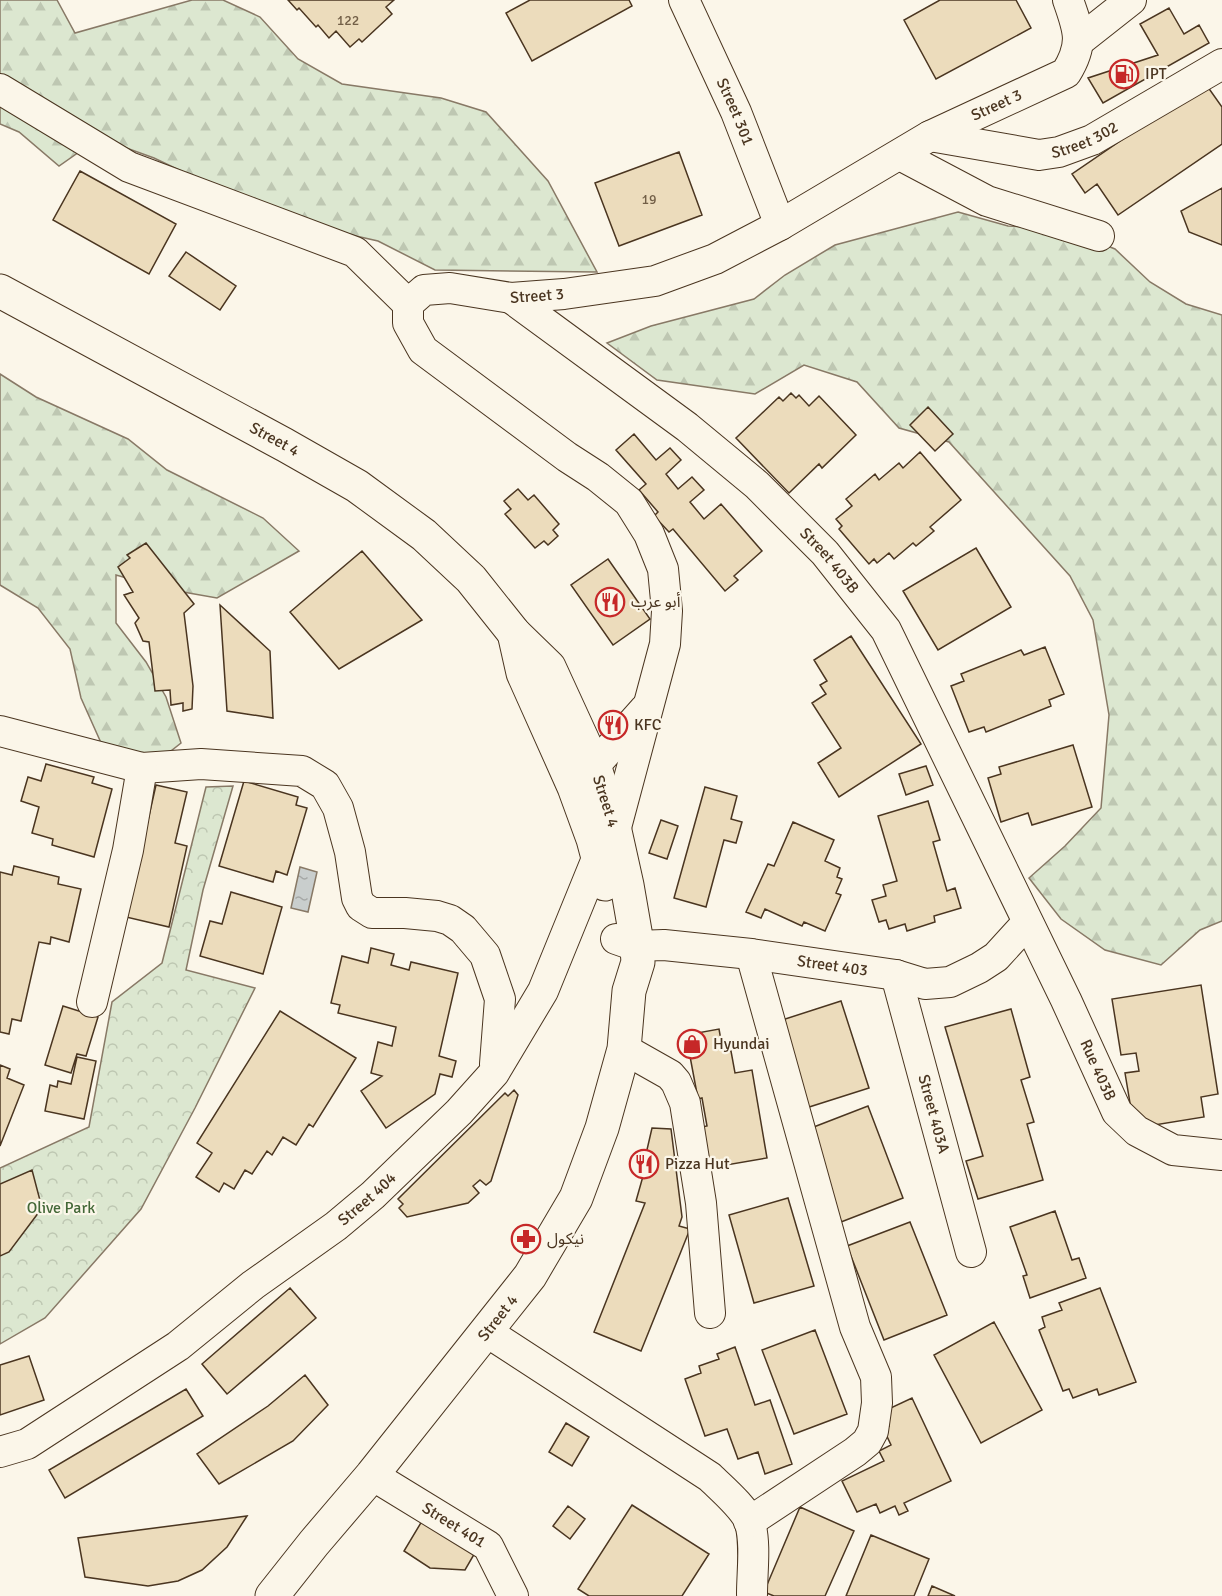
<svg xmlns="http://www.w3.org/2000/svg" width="1222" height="1596" font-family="Signika,'Noto Sans Arabic',sans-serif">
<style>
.forest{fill:url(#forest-firs);stroke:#887966;stroke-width:1.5}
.park{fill:url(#park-crowns);stroke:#887966;stroke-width:1.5}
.water{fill:url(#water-ripples);stroke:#887966;stroke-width:1.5}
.building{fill:#ecdcbc;stroke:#4a3520;stroke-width:1.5}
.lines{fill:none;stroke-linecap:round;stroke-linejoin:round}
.minor-casing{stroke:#4a3520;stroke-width:32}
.major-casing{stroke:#4a3520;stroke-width:35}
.minor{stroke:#fbf6e9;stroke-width:30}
.major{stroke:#fbf6e9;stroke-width:33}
.labels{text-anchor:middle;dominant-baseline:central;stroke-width:4.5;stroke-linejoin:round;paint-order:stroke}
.number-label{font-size:14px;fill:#725f47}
.poi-label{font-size:16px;fill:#4a3520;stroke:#fbf6e9;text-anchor:start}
.street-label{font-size:16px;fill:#4a3520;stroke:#fbf6e9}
.park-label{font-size:16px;fill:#436837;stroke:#fbf6e9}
</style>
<defs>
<pattern id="forest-firs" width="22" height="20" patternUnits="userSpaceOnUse" patternTransform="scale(1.5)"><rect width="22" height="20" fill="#dce7d0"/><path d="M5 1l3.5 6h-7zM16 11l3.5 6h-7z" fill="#bec7b2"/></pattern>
<pattern id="park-crowns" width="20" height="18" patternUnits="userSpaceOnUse" patternTransform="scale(1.5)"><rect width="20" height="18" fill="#dce7d0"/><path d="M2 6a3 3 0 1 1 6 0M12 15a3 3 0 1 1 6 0" fill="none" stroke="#bec7b2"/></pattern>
<pattern id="water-ripples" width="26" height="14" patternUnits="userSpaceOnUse" patternTransform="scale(1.5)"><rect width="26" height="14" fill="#c9cecd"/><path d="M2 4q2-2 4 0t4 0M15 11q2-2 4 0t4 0" fill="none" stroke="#a5a8a6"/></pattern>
</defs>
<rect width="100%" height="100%" fill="#fbf6e9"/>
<!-- forest -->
<path class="forest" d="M0,0H57L75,33L192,0H223L260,17L298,59L342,84L441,98L486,112L548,181L597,272L435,270L378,241L325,229L200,180L154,158L99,138L59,166L19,132L0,124Z
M958,212L1008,226L1065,229L1115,249L1150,282L1186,304L1222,315V921L1200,930L1161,965L1105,950L1061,919L1029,878L1065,846L1101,808L1109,715L1093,620L1070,576L949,442L899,428L857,382L804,365L755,394L657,380L607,343L651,326L754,299L785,275L835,245Z
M0,374L36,397L128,439L167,470L263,518L299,551L217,598L166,589L116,575V623L146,662L166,697L181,743L143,773L102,745L81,698L70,649L38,608L0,585Z"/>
<!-- park -->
<path class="park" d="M233,786L203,890L186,970L255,988L195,1108L141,1209L45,1318L0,1344V1168L89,1127L112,1002L162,963L206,787Z"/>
<!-- water -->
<path class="water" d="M300,867L317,872L308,912L291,908Z"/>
<!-- building -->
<path class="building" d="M288,0H394L386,7L392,14L362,42L359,39L350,47L336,31L329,38L318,25L316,27L299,8L297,10Z
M530,0H629L632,6L532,61L506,13Z
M940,0H1016L1031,28L936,79L904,20Z
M1169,8L1184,34L1199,25L1209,43L1103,103L1088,78L1158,55L1140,24Z
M1205,83L1222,107V144L1118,215L1097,184L1085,193L1072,174Z
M679,152L702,215L619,246L595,183Z
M80,171L176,224L149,274L53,220Z
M1222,188V245L1189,232L1181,211Z
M186,252L236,286L220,310L169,276Z
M791,393L796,398L799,395L809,406L819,396L856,435L822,468L819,464L789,493L736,438L779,397L783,401Z
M928,407L953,434L935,451L910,425Z
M634,434L656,460L670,448L681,460L666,474L678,489L692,477L704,490L690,502L704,519L721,504L762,551L734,576L738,580L725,591L673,529L669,532L654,516L658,512L639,490L646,484L616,450Z
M920,452L961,500L930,527L934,531L916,546L913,543L894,559L889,553L877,563L874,559L869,564L839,529L842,526L836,519L852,506L846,499L875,474L879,480L899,463L903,468Z
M518,489L528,500L534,495L559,524L553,530L558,536L548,545L544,541L535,548L505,514L511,509L504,501Z
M146,543L194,604L184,613L193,686L192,709L183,711V703L171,705L170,690L155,691L149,642L143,641L135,623L139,618L124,595L133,592L118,567L130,558L127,555Z
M976,548L1011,607L938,650L903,591Z
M362,551L422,620L339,669L290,612Z
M608,559L650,619L613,645L571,585Z
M220,605L270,651L273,718L227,711Z
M851,636L921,744L839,797L818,763L841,748L812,703L826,694L820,685L827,681L814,660Z
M1045,647L1064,694L1049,700L1051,706L986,732L984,727L969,732L951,686L964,681L961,674L1021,650L1024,655Z
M1073,745L1092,807L1032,825L1028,813L1001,822L988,778L1001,774L999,767Z
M46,764L94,777L92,783L112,789L94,857L52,845L53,839L32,833L39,807L21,801L28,777L41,781Z
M926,766L933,785L906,795L899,774Z
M244,781L298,797L296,805L307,808L287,875L276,871L273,882L219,866Z
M156,785L187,792L175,843L187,846L169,927L126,917Z
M705,787L737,796L731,819L742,822L736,843L724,840L706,907L674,898Z
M928,801L940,840L933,842L947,891L955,888L961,908L934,916L935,922L907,931L905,924L889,929L886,920L879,922L872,900L886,896L883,885L897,881L878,816Z
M661,820L678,826L667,859L649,853Z
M793,822L834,840L825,861L840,868L837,877L842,879L836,893L841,895L825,931L804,922L802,926L765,909L761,918L746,912L768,864L774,866Z
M14,866L59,877L58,884L81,889L69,942L51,937L50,944L39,942L21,1021L12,1019L9,1034L0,1032V872L12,875Z
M231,892L282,907L263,974L200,956L210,921L222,924Z
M371,948L394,954L391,965L409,970L411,962L458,973L439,1056L456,1061L452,1077L440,1074L435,1094L386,1128L361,1091L382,1076L371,1073L378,1042L392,1046L396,1027L338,1013L340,1005L331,1003L342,956L368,963Z
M1201,985L1218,1094L1201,1097L1204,1117L1142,1127L1133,1121L1125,1073L1139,1071L1136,1053L1121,1055L1112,999Z
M841,1001L869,1088L806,1108L779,1021Z
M63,1006L98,1017L86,1056L77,1054L71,1073L45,1065Z
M1011,1009L1030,1077L1021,1080L1034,1122L1027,1124L1043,1180L978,1199L966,1161L983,1156L945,1027Z
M280,1011L356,1058L313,1127L309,1124L296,1145L283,1137L272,1155L267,1151L252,1174L245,1170L234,1189L224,1183L219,1192L196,1177L212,1153L197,1143Z
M719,1029L723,1052L731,1051L735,1073L752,1070L767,1158L709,1168L702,1127L707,1126L702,1098L698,1099L686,1035Z
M77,1057L96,1061L84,1119L45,1111L50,1085L57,1087L58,1081L71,1084Z
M0,1065L10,1069L7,1078L24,1085L0,1146Z
M514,1090L518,1095L491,1181L486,1185L480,1180L473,1186L479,1193L468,1203L407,1217L399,1208L403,1204L398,1199L505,1093L508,1096Z
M868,1106L903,1198L841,1222L806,1130Z
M652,1128L671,1129L682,1217L679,1226L690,1229L641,1351L594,1332L645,1203L636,1201L649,1155L646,1154Z
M32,1170L42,1208L9,1252L0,1256V1184Z
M788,1198L814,1286L754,1303L729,1215Z
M1055,1211L1072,1260L1079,1258L1086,1278L1030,1298L1023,1276L1027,1275L1010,1227Z
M910,1222L947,1315L884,1340L847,1246Z
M290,1288L316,1318L227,1394L202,1364Z
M1100,1288L1136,1382L1099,1395L1097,1389L1073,1398L1069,1389L1063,1391L1039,1330L1045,1327L1042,1317L1062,1310L1059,1303Z
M994,1322L1042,1410L981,1443L934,1355Z
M815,1330L847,1414L794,1434L762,1350Z
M735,1347L755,1405L770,1400L792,1464L765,1474L758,1452L738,1459L727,1429L705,1436L685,1379L701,1373L699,1366L719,1359L717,1354Z
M29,1356L44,1400L0,1415V1365Z
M305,1375L328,1405L293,1441L219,1484L197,1454L268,1406Z
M186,1389L203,1416L65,1498L49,1470Z
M912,1398L951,1481L904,1503L908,1511L899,1515L895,1506L880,1513L876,1504L857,1512L842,1481L884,1461L879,1451L891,1445L883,1428L889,1426L882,1412Z
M566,1423L589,1437L572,1466L549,1452Z
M632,1505L709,1554L682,1596H589L578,1589Z
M568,1506L585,1519L570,1539L553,1526Z
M800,1507L854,1531L825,1596H774L764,1592Z
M247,1516L227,1547L202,1570L178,1581L148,1586L85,1577L78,1538Z
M422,1521L476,1551L465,1570L430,1568L404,1551Z
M871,1535L929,1559L914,1596H846Z
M932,1586L955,1596H928Z"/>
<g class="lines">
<!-- minor casing -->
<g class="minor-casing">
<g id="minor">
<path id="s1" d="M684,0L736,112L780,225"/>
<path d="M1079,41L1131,0"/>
<path d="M0,89L129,167L355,252L408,304"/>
<path id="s2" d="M930,136L1039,155L1059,152L1092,140L1222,64"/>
<path d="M900,155L987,201L1099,236"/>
<path id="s3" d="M511,298L687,427L757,485L825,553L886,630L1066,1000L1117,1112L1137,1131L1173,1150L1222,1155"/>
<path d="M0,731L142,768L201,764L302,771L325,785L338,808L350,852L357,898L361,906L372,913H405L437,916L450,920L463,929L485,955L500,999L495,1064"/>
<path d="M579,783L645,709"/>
<path id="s4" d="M616,939L636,946L664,945L751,954L896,975L925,984L950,982L979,968L996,957L1027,923"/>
<path id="s5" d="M896,975L971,1252"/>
<path d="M92,1002L128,850L142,768"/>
<path d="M624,1049L670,1075L676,1082L685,1103L701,1203L710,1313"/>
<path d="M487,1332L710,1477C721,1488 745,1508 750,1523C756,1544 752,1572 752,1594"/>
<path id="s6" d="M0,1452L27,1444L178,1346L253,1285L336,1226L373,1195L459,1112L494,1073L543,991L598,856L615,831L665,644L667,611L663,569L649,534L629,502L598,477L567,457L423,350L408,323V304L424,290L450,288L511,298L564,294L655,281L715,259L780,225L930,136L1066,73C1084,44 1079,31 1068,0"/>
<path id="s7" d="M372,1475L488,1546L513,1596"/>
<path d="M749,1522L855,1452L867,1442L873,1431L877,1403L876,1377L855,1327L751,954"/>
</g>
</g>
<!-- major casing -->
<g class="major-casing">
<g id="major">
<path id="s8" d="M0,291L285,445L357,486L424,535L471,579L514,633L549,667L594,765L615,831L627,885L636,937L638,962L629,991L624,1049L602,1128L576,1198L530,1276L372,1475L314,1543L272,1596"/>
<path d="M514,633L523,673L574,787L593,839L605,884"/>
</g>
</g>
<!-- minor -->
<use href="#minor" class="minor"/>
<!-- major -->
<use href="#major" class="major"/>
</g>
<!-- icons -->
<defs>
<g id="fuel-ring" transform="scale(1.5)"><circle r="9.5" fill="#fbf6e9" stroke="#c62828" stroke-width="1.5"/><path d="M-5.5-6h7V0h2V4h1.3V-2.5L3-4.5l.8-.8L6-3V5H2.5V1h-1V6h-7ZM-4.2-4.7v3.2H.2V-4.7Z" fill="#c62828"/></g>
<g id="restaurant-ring" transform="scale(1.5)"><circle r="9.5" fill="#fbf6e9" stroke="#c62828" stroke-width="1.5"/><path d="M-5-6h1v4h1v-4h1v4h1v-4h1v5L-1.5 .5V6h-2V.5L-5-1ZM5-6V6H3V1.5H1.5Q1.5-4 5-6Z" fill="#c62828"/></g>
<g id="shop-ring" transform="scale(1.5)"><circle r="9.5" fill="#fbf6e9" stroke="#c62828" stroke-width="1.5"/><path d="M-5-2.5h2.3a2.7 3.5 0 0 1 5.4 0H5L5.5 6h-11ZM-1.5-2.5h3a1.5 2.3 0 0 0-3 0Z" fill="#c62828"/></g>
<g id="pharmacy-ring" transform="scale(1.5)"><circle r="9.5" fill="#fbf6e9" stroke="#c62828" stroke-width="1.5"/><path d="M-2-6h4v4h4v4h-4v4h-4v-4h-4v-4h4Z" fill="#c62828"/></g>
</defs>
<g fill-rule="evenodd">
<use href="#fuel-ring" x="1124" y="74"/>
<use href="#restaurant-ring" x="610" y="602"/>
<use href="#restaurant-ring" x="613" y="725"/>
<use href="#shop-ring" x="692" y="1044"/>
<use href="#restaurant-ring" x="644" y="1164"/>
<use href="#pharmacy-ring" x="526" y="1239"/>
</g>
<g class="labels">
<!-- number labels -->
<g class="number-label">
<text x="348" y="20">122</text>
<text x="649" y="199">19</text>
</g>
<!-- poi labels -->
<g class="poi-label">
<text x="1145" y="74">IPT</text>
<text x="631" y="602">أبو عرب</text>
<text x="634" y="725">KFC</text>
<text x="713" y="1044">Hyundai</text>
<text x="665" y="1164">Pizza Hut</text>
<text x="547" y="1239">نيكول</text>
</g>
<!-- street labels -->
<g class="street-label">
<text stroke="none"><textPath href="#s6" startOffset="2188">Street 3</textPath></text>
<text stroke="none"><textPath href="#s1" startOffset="123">Street 301</textPath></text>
<text stroke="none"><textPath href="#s2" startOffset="159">Street 302</textPath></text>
<text stroke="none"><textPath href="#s6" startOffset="1684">Street 3</textPath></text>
<text stroke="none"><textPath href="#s8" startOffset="312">Street 4</textPath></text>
<text stroke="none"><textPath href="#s3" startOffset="414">Street 403B</textPath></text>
<text stroke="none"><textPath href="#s8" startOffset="818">Street 4</textPath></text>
<text stroke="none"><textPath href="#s4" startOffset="219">Street 403</textPath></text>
<text stroke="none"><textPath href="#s3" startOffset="992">Rue 403B</textPath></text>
<text stroke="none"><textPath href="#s5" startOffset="144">Street 403A</textPath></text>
<text stroke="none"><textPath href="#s6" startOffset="448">Street 404</textPath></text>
<text transform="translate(498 1318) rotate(-52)">Street 4</text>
<text stroke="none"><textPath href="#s7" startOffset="96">Street 401</textPath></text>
</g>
<!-- park labels -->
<g class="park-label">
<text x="61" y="1208">Olive Park</text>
</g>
</g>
</svg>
